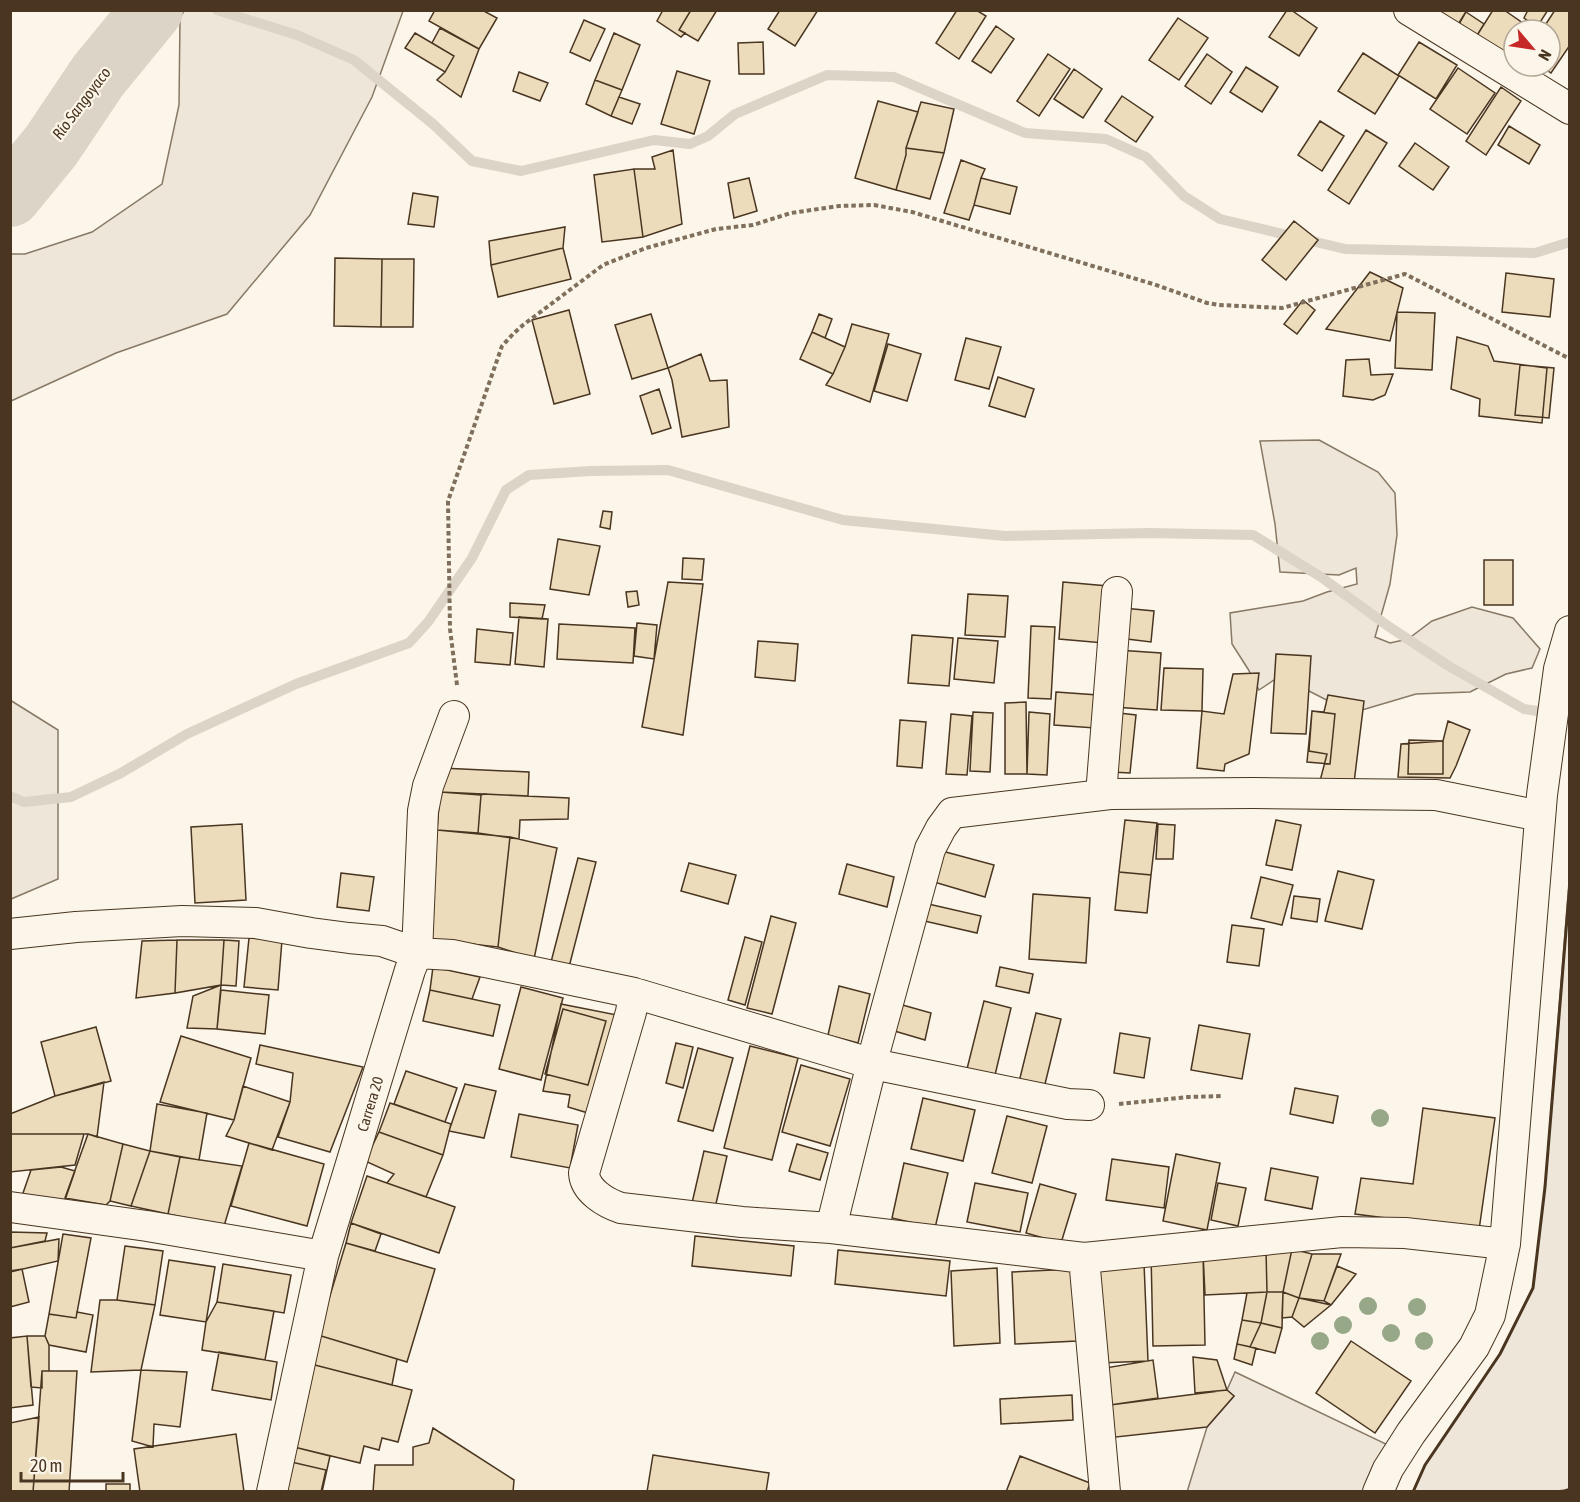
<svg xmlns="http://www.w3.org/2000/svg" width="1580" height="1502" font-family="'Asap Condensed',sans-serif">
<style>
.green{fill:#ede6d9;stroke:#887966;stroke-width:1.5}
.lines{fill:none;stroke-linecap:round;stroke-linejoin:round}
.stream{stroke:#dcd4c6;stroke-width:10}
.river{stroke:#dcd4c6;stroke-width:62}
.building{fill:#ecdcbc;stroke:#4a3520;stroke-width:1.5}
.minor-casing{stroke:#4a3520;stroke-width:32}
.path{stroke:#7f6f5c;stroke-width:4;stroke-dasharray:4.5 3;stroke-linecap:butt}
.minor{stroke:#fbf6e9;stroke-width:30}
.fence{stroke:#4a3520;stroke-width:1.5;stroke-dasharray:8 3;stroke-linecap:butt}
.wall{stroke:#4a3520;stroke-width:3}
.tree{fill:#96a887}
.labels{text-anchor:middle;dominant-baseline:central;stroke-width:4.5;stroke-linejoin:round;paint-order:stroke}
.street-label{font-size:15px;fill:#4a3520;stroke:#fbf6e9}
.water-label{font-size:16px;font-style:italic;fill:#4a3520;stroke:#fbf6e9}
</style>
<rect width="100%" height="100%" fill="#fbf6e9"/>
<!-- green -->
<path class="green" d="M184,11H403L372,97L310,215L227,314L116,353L11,401V254H25L92,232L162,184L179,105L180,18Z
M1319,440L1378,472L1395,493L1397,535L1390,584L1375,637L1390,643L1408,639L1432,621L1472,607L1513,618L1540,649L1532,668L1506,674L1470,692L1416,694L1362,710H1346L1309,691L1274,680L1259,690L1248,669L1232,644L1230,613L1303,601L1327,592L1357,584L1356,568L1339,575L1280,572L1275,524L1260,441Z
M10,700L58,730V879L11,899Z
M1569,882V1489L1554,1492L1413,1491L1425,1465L1500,1354L1533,1288L1545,1187Z
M1235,1372L1386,1444L1364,1491L1187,1492L1207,1427L1234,1396L1227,1390Z"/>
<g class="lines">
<!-- stream -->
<path class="stream" d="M217,10L297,35L354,60L433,124L472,161L521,171L654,140L690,144L708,136L735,114L827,75L894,77L1025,133L1106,139L1146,157L1184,196L1220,219L1345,249L1535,253L1570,242
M10,796L24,802L71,797L121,773L187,734L296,684L409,643L428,622L472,558L506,490L529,475L590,471L668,470L843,520L1005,536L1150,533L1253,535L1321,577L1388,626L1447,665L1524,709L1570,716"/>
<!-- river -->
<path class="river" d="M10,196L51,146L98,76L152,10"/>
</g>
<!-- building -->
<path class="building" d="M435,10H482L497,18L479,49L429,21Z
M663,10H691L679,30L685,33L681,37L657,21Z
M691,10H717L698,41L679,30Z
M780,10H818L795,46L768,29Z
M957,10H976L986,16L959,59L936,43Z
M1287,10H1291L1317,28L1299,56L1269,37Z
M1437,10H1467L1454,31Z
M1493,10H1504L1533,30H1514V62L1476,37Z
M1528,10H1548L1537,27L1524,18Z
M1555,10H1570V45L1551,73L1541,66H1550V30H1542Z
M1466,12L1484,24L1476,37L1458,26Z
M1178,18L1208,38L1179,80L1149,60Z
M584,20L605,29L590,61L570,52Z
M996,26L1014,39L991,73L972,61Z
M440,28L479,49L461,97L437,80L445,72L454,56L432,43Z
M415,33L454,56L445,72L405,48Z
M614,33L640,45L622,90L595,80Z
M763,42L764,74H739L738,43Z
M1419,42L1457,65L1436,99L1398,75Z
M1363,53L1399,76L1375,114L1338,91Z
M1048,54L1070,69L1039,116L1017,101Z
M1207,54L1232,72L1211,104L1185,86Z
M1246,67L1278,87L1262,112L1230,92Z
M1458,68L1495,93L1467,134L1430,109Z
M1074,69L1102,89L1083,118L1054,99Z
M677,71L710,81L694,134L661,124Z
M519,72L548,83L540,101L513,91Z
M595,80L622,90L611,116L586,104Z
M1501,87L1521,101L1486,155L1466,141Z
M1122,96L1153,117L1136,142L1105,121Z
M619,97L640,104L632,124L611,116Z
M878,101L918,112L906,148V155L896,190L855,178Z
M921,102L954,109L944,153L906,148Z
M1320,121L1344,136L1322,171L1298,155Z
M1509,126L1540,145L1529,164L1498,145Z
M1366,130L1387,143L1349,204L1328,190Z
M1415,143L1449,167L1433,190L1399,166Z
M906,148L944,153L930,199L896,190L906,155Z
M673,150L682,224L643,237L634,169H655L652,157Z
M961,160L985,169L981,178L974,205L969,220L944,213Z
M634,169L643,237L602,242L594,175Z
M749,178L757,211L734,218L728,183Z
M981,178L1017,187L1010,214L974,205Z
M413,193L438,197L434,227L408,224Z
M1294,221L1318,240L1286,280L1262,260Z
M565,227L563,248L491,265L489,241Z
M563,248L571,279L498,297L491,265Z
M335,258L382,259L381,327L334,326Z
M382,259H414L413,327H381Z
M1370,272L1403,288L1390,341L1326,329Z
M1506,273L1554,279L1550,317L1502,312Z
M1303,300L1315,310L1297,334L1284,324Z
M569,310L590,394L554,404L532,320Z
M1397,312L1435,313L1432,370L1395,368Z
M651,314L668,368L632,379L615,325Z
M819,314L832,319L825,338L812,332Z
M852,324L889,334L870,402L826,385L833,374L845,347Z
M812,332L845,347L833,374L800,359Z
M1457,337L1488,346L1494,361L1547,368L1542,423L1479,416L1480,399L1451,389Z
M966,338L1001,347L989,389L955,380Z
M888,344L921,354L907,401L874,391Z
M701,354L710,381L727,380L729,427L682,437L672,380L668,368Z
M1369,359L1371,375L1393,374L1385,395L1373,400L1343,396L1346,360Z
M1520,365L1554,368L1549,418L1515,415Z
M998,377L1034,389L1025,417L989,406Z
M659,389L671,428L652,434L640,396Z
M603,511L612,512L610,529L600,527Z
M558,539L600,546L589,595L550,589Z
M683,558L704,559L702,580L682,579Z
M1484,560H1513V605H1484Z
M668,582L703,584L683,735L642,727Z
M1063,582L1108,586L1104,643L1059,639Z
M637,591L639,605L628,607L626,592Z
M968,594L1008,596L1005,637L965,635Z
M510,603L545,605L542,619L510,617Z
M1123,608L1154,611L1151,642L1119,638Z
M519,617L548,619L544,667L515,664Z
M637,623L657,625L654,659L634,656Z
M559,624L635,628L633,663L557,659Z
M1031,626L1055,627L1051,699L1028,698Z
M477,629L513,633L510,665L475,662Z
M912,635L953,638L949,686L908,683Z
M958,638L998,641L994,683L954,679Z
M758,641L798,644L795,681L755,677Z
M1117,650L1161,653L1157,710L1113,707Z
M1276,654L1311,656L1306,734L1271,733Z
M1164,668L1203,669L1202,711L1161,710Z
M1259,673L1249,754L1225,764L1224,771L1197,768L1202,711L1224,714L1233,674Z
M1056,692L1098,695L1095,728L1054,725Z
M1328,695L1364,701L1354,783L1320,781L1327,754L1309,751L1312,711L1324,712Z
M1026,702L1027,774H1005V703Z
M1312,711L1335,714L1330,764L1307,762Z
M973,712L993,713L990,772L970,771Z
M1029,712L1050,714L1047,775L1027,774Z
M1119,713L1136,715L1130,773L1112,772Z
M951,714L972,716L967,775L946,774Z
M900,720L926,722L922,768L897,766Z
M1448,721L1470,730L1456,766L1450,778L1398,777L1401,744L1443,741Z
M1409,740L1443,741V774H1408Z
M441,768L529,772L528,796L440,792Z
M440,792L481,795L478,833L437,830Z
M484,794L569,798L568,819L520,820L519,839L478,833L481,795Z
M1125,820L1157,823L1151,875L1119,872Z
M1276,820L1301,825L1292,870L1266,865Z
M242,824L246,900L195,903L191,827Z
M1158,824L1175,825L1173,859H1156Z
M437,830L510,837L498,947L425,939Z
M510,837L557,848L534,959L498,947Z
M942,851L994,865L985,897L934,882Z
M578,858L596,862L569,967L551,962Z
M689,863L736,875L728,904L681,891Z
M847,864L894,877L887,907L839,894Z
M1338,871L1374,880L1362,929L1325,921Z
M1119,872L1151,875L1147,913L1115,910Z
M341,873L374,877L369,911L337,907Z
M1261,877L1293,885L1282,925L1251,918Z
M1033,894L1090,898L1086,963L1029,959Z
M1294,896L1320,899L1317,922L1291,918Z
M924,903L981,916L977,933L920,920Z
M771,916L796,923L772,1014L747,1008Z
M1232,925L1264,929L1259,966L1227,962Z
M745,937L762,942L745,1005L728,1000Z
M249,938L282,940L278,990L244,987Z
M177,940L175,993L136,998L142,941Z
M177,940H224L221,985L175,993Z
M224,940L239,941L236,986L221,985Z
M433,967L480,977L472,999L430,990Z
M1000,967L1033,974L1029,993L996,986Z
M221,985L217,1029L187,1028L193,996Z
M839,986L870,994L858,1043L828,1035Z
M521,987L563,998L541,1080L499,1069Z
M221,990L269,995L265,1034L217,1029Z
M430,990L500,1005L493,1036L423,1021Z
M984,1001L1011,1008L995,1075L967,1069Z
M561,1004L617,1015L588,1113L568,1107L570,1095L543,1091Z
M899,1004L931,1013L925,1040L891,1030Z
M563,1009L606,1021L588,1085L545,1074Z
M1036,1013L1061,1019L1044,1088L1019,1082Z
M1199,1025L1250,1034L1242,1079L1191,1070Z
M96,1027L111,1081L55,1096L41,1042Z
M1120,1033L1150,1038L1144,1078L1114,1073Z
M181,1036L251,1058L234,1120L160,1102Z
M676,1043L693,1047L683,1088L666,1083Z
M260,1045L363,1067L330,1152L278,1137L290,1102L293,1073L256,1064Z
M750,1046L798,1058L772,1160L724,1148Z
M698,1048L733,1058L713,1131L678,1121Z
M801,1065L850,1079L830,1146L782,1132Z
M406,1071L457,1088L445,1122L394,1104Z
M104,1082L97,1137L88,1134H11L10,1114L55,1096Z
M465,1084L496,1091L484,1138L449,1131Z
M243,1086L290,1102L272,1150L226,1136L234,1120Z
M1295,1088L1338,1096L1333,1123L1290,1114Z
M923,1098L975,1110L963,1161L911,1149Z
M390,1103L451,1124L443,1155L379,1132Z
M157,1104L207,1113L199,1160L150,1151Z
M1423,1108L1495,1118L1479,1230L1355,1214L1361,1178L1413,1184Z
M519,1114L578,1125L570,1168L511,1157Z
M1007,1116L1047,1126L1032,1183L992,1173Z
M379,1132L443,1155L426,1197L387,1183L394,1174L365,1161Z
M10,1134H84L75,1165L10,1172Z
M88,1134L123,1144L110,1201L106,1205L65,1198Z
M249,1143L324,1164L307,1226L231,1206Z
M123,1144L150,1151L131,1206L110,1201Z
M797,1144L828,1153L820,1180L789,1171Z
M150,1151L180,1157L168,1214L131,1206Z
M704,1151L727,1156L715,1208L692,1203Z
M1176,1154L1220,1163L1207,1230L1163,1221Z
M180,1157L242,1166L224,1226L168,1214Z
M1112,1159L1169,1167L1164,1208L1106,1200Z
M904,1163L948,1173L935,1228L892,1218Z
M61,1167L75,1171L64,1203L22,1196L31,1170Z
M1271,1168L1318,1177L1312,1209L1265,1200Z
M367,1176L455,1207L439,1253L351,1223Z
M975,1183L1028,1193L1020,1232L967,1222Z
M1218,1183L1246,1188L1238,1226L1211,1220Z
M1040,1184L1076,1194L1061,1243L1026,1233Z
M351,1223L381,1234L375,1251L346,1243Z
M10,1232L47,1233L45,1241L10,1248Z
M63,1234L91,1238L76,1318L49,1314Z
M695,1236L794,1246L791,1276L692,1266Z
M59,1239L58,1261L10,1272V1248Z
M346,1243L435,1269L407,1362L318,1335Z
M125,1246L163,1251L155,1305L117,1300Z
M1292,1249L1312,1254L1299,1298L1283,1292Z
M1292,1249L1283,1292H1267L1266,1250Z
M838,1250L950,1261L946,1296L835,1284Z
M1266,1250L1267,1292L1205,1295L1203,1252Z
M1203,1252L1205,1345L1153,1346L1151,1253Z
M1312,1254H1341L1324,1301L1299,1298Z
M169,1260L215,1267L206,1322L160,1315Z
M1144,1263L1148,1361L1099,1363L1095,1265Z
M223,1264L291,1275L284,1313L217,1302Z
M1337,1266L1356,1274L1331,1305L1324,1301Z
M997,1268L1000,1343L954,1346L951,1271Z
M22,1269L29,1302L10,1307V1271Z
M1074,1269L1077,1341L1015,1344L1012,1272Z
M1267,1292H1283L1282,1328L1261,1323Z
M1267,1292L1261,1323L1242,1320L1247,1293Z
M1283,1292L1299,1298L1292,1317L1282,1318Z
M1299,1298L1331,1305L1304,1327L1292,1317Z
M100,1300H117L155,1305L141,1370L91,1372Z
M217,1302L274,1311L265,1360L202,1350L206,1322Z
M77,1312L93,1315L86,1352L49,1345L45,1336L49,1314L76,1318Z
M1242,1320L1261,1323L1250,1347L1237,1344Z
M1261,1323L1282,1328L1275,1353L1250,1347Z
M318,1335L397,1359L392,1385L311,1364Z
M27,1336H45L49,1345V1371H42V1388L31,1387Z
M27,1336L33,1405L10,1408V1338Z
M1351,1341L1411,1381L1375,1433L1316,1393Z
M1237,1344L1256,1348L1252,1365L1234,1359Z
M219,1352L277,1362L271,1400L212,1390Z
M1193,1357L1217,1360L1227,1390L1195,1393Z
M1153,1360L1158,1398L1110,1405L1105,1368Z
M311,1364L412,1390L398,1442L382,1438L379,1450L364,1446L360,1463L290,1446Z
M141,1370L187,1372L180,1427L154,1424L153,1447L132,1441Z
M42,1371H77L69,1492H33Z
M1227,1390L1234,1396L1207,1427L1107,1438L1110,1405Z
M1072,1395L1073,1420L1001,1424L1000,1399Z
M39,1417L33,1492H10V1423Z
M433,1428L514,1480L513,1492H373L375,1465H413V1447L429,1443Z
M236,1434L244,1492H140L134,1449Z
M290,1446L330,1456L322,1492H280Z
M653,1455L769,1473L766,1492H647Z
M1020,1456L1090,1483L1087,1492H1006Z
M287,1461L326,1470L321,1492H280Z
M106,1484H130V1492H106Z"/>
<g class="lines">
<!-- minor casing -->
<g class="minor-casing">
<path id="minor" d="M1409,10L1570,109
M1101,795L1117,592
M10,934L76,927L182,921L256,923L311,933L349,938L382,941L417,953L452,955L634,993L873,1064L1068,1104L1089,1105
M634,993L631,1012L584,1173C585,1191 606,1203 621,1208L742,1222L831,1228L1084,1258L1342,1232L1405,1233L1505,1244
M10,1207L147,1226L323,1256
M831,1228L876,1047L930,849L941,828L952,813L1110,794L1254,793L1436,795L1540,816
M1084,1258L1105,1492
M272,1492L323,1256L410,970L417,953L423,811L428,786L454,716
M1378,1492L1388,1469L1411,1433L1474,1347L1490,1315L1505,1244L1542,795L1559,669L1570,631"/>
</g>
<!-- path -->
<path class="path" d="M457,685L450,629L448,501L502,346L513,334L523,325L603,265L646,248L716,229L753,225L791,213L839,206L874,205L912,212L1153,284L1207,303L1219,305L1282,308L1405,274L1570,359
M1119,1104L1188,1097L1223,1096"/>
<!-- minor -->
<use href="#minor" class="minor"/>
<!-- fence -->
<path class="fence" d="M1554,1492L1570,1489"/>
<!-- wall -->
<path class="wall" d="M1413,1492L1425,1465L1500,1354L1533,1288L1545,1187L1570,882"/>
</g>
<!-- trees -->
<g class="tree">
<circle cx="1380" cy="1118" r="9"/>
<circle cx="1368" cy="1306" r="9"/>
<circle cx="1417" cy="1307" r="9"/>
<circle cx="1343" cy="1325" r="9"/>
<circle cx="1391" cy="1333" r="9"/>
<circle cx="1320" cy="1341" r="9"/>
<circle cx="1424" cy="1341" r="9"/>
</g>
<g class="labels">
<!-- street labels -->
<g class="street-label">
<text transform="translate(370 1104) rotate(-73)">Carrera 20</text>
</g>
<!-- water labels -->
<g class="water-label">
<text transform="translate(81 103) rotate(-53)">Río Sangoyaco</text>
</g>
</g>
<!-- border -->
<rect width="1580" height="1502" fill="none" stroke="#4a3520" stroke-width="24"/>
<!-- north arrow -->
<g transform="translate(1532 48) rotate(119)"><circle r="28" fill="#fbf6e9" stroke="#b4a999" stroke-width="1.5"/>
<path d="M0-4.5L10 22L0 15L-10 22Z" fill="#c62828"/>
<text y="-9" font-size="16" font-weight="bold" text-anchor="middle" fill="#4a3520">N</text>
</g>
<!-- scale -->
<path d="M21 1472v9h102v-9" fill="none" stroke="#4a3520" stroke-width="3"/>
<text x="30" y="1472" font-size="18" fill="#4a3520" stroke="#fbf6e9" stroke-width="4.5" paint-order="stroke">20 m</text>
</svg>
